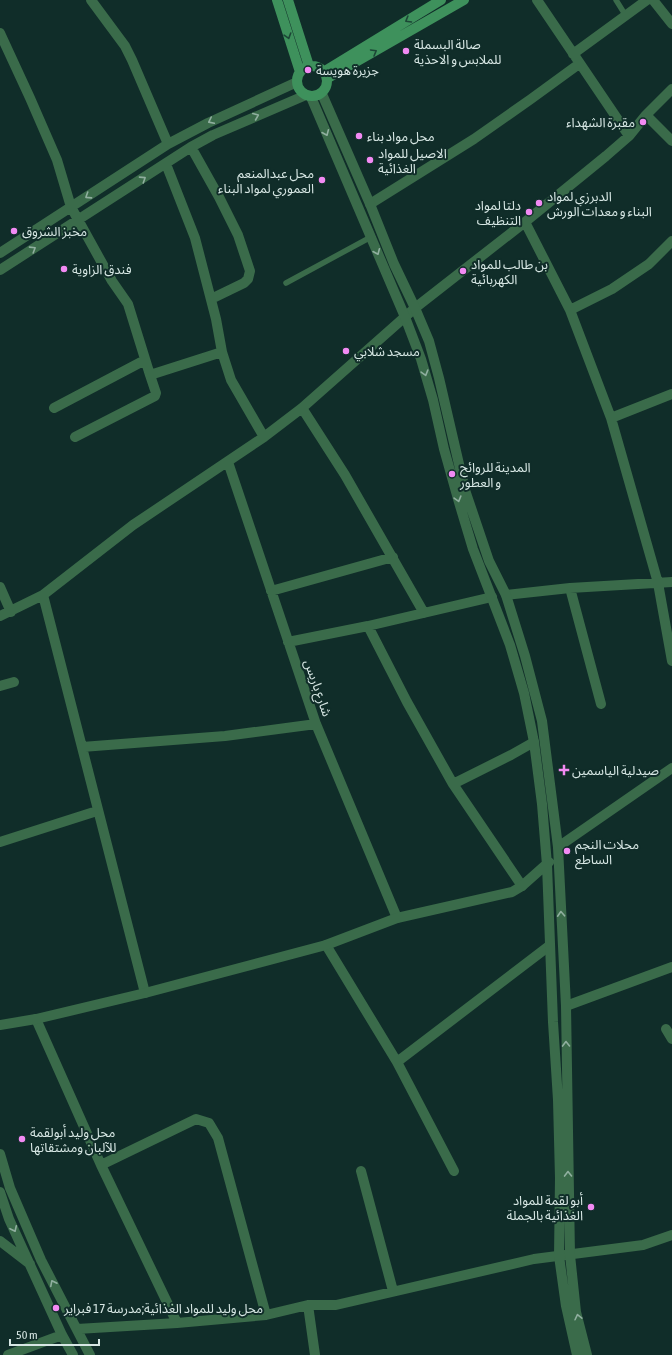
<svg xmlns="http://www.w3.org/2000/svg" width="672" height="1355" font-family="'Asap Condensed','Noto Sans Arabic',sans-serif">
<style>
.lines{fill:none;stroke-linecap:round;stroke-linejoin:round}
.service{stroke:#3a6b4a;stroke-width:5.5}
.minor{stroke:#3a6b4a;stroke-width:10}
.tertiary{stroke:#3a6b4a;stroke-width:10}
.secondary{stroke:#3e915c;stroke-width:10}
.oneway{stroke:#1c4636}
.oneway2{stroke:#90af9f}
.poi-dot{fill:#f28af3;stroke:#102d29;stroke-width:1.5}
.labels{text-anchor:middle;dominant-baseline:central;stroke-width:4;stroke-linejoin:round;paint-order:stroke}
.poi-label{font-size:13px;fill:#d7e7e4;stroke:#102d29;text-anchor:start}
.street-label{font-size:13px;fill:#d7e7e4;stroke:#102d29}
</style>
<rect width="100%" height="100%" fill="#102d29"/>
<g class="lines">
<!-- service -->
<path class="service" d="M616,0L626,16
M286,283L371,237"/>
<!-- minor -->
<path class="minor" d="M91,0L125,46L132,60L168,144
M537,0L629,136
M653,0L672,24
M0,33L30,98L57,160L71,207L112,281L128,304L150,375L222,352
M573,54L647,0
M646,115L672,141
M191,147L219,197L238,235L250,271L248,279L244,283L211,299
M166,164L195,238L216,319L222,352L231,380L264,437
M370,204L474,139L531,99L579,64
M525,222L570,310L611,418L658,583L672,661
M0,253L168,144L208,123L297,82
M0,270L191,147L213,135L306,95
M570,310L612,289L649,264L672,241
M54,408L145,360
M302,408L345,475L424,613
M611,418L672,394
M75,437L155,396L156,393L150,375
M228,462L316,724L397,918
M0,587L11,612
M570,588L601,704
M271,591L393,557
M43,595L145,993
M506,595L570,588L672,582
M0,616L43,595L133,525L264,437L302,408L415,308L525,222L606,156L629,136L646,115L672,89
M368,626L407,702L453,784L522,886
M288,642L368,626L492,597
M0,686L14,682
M82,747L225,736L316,724
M453,784L511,755L534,742
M0,842L97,811
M558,847L672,768
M326,945L397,1062L454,1171
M566,1006L672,967
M36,1019L101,1165L177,1323
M666,1029L672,1039
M397,1062L549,946
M0,1154L10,1188L41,1260L90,1355
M101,1165L196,1119L209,1123L218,1138L266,1315
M361,1171L393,1291
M0,1192L9,1219L62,1335L73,1355
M0,1241L30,1264
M308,1305L315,1355
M77,1329L177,1323L266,1315L308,1305H336L534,1259L643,1245L672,1235
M8,1355L62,1335"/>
<!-- tertiary -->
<path class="tertiary" d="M322,94L370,204L394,264L415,308L429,341L439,378L465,490L489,561L506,595L525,656L542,721L558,847L566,1006L570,1255L576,1312L587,1355
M311,97L405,317L421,359L433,400L444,449L458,499L473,549L510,645L524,693L534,742L542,804L547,865L553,1022L558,1100L560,1178L559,1256L566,1306L577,1355
M0,1025L36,1019L145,993L326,945L397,918L512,892L522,886L549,862"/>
<!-- secondary -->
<path class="secondary" d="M277,0L300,72
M288,0L309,66
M297 81a15 15 0 1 1 30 0a15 15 0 1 1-30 0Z
M325,71L441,0
M328,78L464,0"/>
</g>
<!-- one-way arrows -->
<defs><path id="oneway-chevron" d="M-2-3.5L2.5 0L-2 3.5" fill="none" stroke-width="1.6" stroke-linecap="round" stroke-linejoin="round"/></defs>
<g class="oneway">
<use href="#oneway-chevron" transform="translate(408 20) rotate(149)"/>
<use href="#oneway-chevron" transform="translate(288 36) rotate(73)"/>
<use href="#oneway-chevron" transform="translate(374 52) rotate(-30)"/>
</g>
<g class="oneway2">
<use href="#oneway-chevron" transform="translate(256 116) rotate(-23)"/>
<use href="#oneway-chevron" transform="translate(211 121) rotate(154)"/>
<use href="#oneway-chevron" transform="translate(326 133) rotate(67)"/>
<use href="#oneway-chevron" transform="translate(143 179) rotate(-33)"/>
<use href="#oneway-chevron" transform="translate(88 196) rotate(147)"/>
<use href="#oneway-chevron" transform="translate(33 249) rotate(-32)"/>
<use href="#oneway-chevron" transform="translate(377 252) rotate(67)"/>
<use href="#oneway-chevron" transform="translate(425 373) rotate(74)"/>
<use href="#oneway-chevron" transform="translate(458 499) rotate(74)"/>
<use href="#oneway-chevron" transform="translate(561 914) rotate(-93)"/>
<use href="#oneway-chevron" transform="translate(566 1044) rotate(-91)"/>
<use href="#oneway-chevron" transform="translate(568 1174) rotate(-91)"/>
<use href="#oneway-chevron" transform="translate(14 1229) rotate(65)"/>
<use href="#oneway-chevron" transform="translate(53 1283) rotate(-117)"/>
<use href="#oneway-chevron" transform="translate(578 1317) rotate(-103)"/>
</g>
<!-- markers -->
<g class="poi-dot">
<circle cx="406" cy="51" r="4"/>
<circle cx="308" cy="70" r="4"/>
<circle cx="643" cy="122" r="4"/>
<circle cx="359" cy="136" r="4"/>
<circle cx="370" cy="160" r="4"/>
<circle cx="322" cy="180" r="4"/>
<circle cx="539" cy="203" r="4"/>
<circle cx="529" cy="212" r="4"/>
<circle cx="14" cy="231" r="4"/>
<circle cx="64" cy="269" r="4"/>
<circle cx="463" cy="271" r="4"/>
<circle cx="346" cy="351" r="4"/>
<circle cx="452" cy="474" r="4"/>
<path d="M562 764h4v4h4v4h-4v4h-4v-4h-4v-4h4z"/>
<circle cx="567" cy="851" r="4"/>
<circle cx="22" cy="1139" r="4"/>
<circle cx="591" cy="1207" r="4"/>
<circle cx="56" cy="1308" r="4"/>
</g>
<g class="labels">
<!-- poi labels -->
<g class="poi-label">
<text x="414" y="44">صالة البسملة<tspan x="414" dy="15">للملابس و الاحذية</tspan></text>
<text x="316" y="70">جزيرة هويسة</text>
<text x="635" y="122" text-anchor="end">مقبرة الشهداء</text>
<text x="367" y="136">محل مواد بناء</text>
<text x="378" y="153">الاصيل للمواد<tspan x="378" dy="15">الغذائية</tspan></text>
<text x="314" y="173" text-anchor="end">محل عبدالمنعم<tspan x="314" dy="15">العموري لمواد البناء</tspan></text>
<text x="547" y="196">الدبرزي لمواد<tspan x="547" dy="15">البناء و معدات الورش</tspan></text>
<text x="521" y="205" text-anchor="end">دلتا لمواد<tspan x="521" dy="15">التنظيف</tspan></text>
<text x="22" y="231">مخبز الشروق</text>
<text x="471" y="264">بن طالب للمواد<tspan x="471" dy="15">الكهربائية</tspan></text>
<text x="72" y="269">فندق الزاوية</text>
<text x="354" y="351">مسجد شلابي</text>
<text x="460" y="467">المدينة للروائح<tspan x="460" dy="15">و العطور</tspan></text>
<text x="572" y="770">صيدلية الياسمين</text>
<text x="575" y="844">محلات النجم<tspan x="575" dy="15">الساطع</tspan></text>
<text x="30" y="1132">محل وليد أبولقمة<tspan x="30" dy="15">للآلبان ومشتقاتها</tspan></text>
<text x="583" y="1200" text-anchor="end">أبو لقمة للمواد<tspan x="583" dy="15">الغذائية بالجملة</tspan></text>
<text x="64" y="1308">محل وليد للمواد الغذائية;مدرسة 17 فبراير</text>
</g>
<!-- street labels -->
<g class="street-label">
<text transform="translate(318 688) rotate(71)">شارع باريس</text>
</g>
</g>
<!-- scale -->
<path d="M10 1339v6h89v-6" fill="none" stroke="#d7e7e4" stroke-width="2"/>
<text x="16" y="1339" font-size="12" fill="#d7e7e4" stroke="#102d29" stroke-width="3" paint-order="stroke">50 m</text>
</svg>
